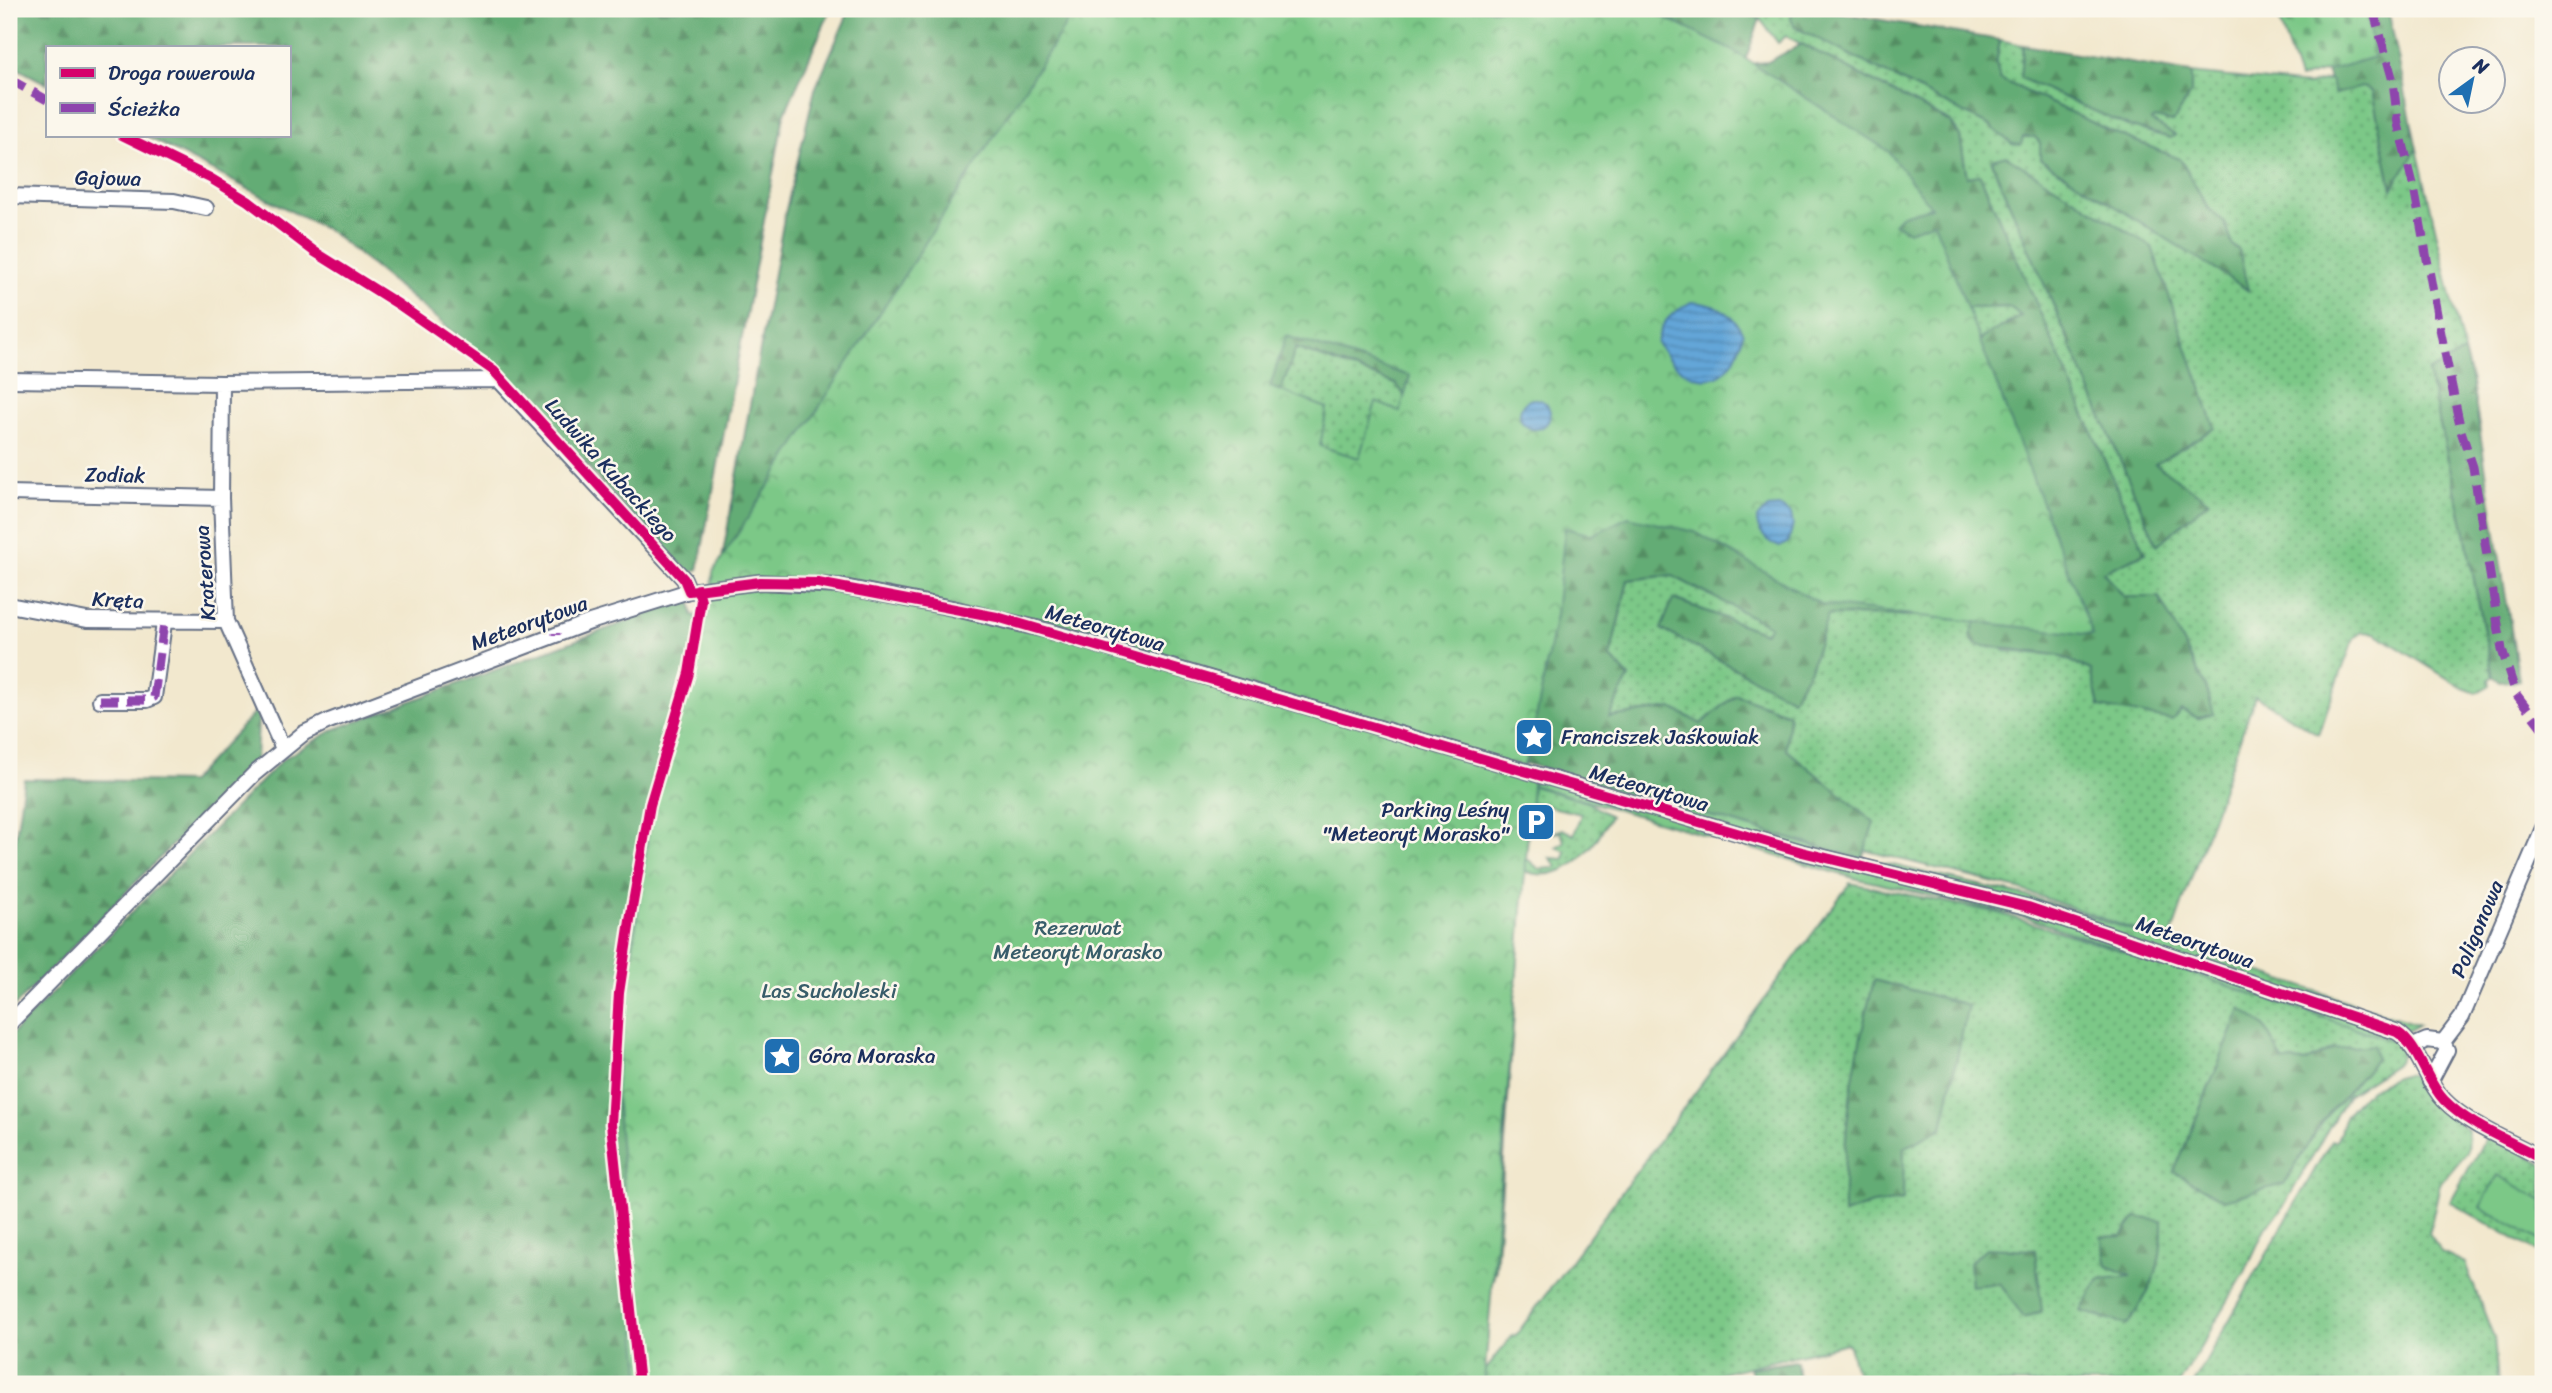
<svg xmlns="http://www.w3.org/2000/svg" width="2552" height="1393" font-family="Sriracha,sans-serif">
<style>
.grass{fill:url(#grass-dots);stroke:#4b7c72;stroke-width:2;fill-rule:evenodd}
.forest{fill:url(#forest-firs);stroke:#406e69;stroke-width:2;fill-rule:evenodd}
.cemetery{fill:url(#cemetery-stones);stroke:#4b7c72;stroke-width:2}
.park{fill:url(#park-crowns);stroke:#4b7c72;stroke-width:2;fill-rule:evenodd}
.pitch{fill:#7bc887;stroke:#4b7c72;stroke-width:2}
.water{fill:url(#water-rules);stroke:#3f6a9b;stroke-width:2}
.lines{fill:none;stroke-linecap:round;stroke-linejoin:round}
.minor-casing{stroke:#667085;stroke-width:18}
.minor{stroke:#fff;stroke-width:14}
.quiet{stroke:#8e44ad;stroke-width:9;stroke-dasharray:18 9;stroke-linecap:butt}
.cycleway-casing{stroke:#fbf7ec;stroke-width:15}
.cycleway{stroke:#d6006c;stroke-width:10}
.labels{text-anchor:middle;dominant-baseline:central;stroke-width:5;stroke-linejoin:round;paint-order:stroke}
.street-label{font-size:21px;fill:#1b2f5e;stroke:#fbf7ec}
.poi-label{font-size:21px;fill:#1b2f5e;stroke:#fbf7ec;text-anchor:start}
.park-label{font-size:21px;fill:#385d6a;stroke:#fbf7ec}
</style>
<defs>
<pattern id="grass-dots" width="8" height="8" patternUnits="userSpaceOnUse" patternTransform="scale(1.75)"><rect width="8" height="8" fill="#7bc887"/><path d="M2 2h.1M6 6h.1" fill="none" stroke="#64a372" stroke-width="1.8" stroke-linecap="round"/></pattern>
<pattern id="forest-firs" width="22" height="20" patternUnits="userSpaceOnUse" patternTransform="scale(1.75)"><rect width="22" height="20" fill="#64ac74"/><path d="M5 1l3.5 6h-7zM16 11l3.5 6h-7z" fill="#528c62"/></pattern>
<pattern id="cemetery-stones" width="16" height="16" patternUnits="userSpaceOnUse" patternTransform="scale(1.75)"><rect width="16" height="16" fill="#7bc887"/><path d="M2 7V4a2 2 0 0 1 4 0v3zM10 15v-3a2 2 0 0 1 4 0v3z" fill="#64a372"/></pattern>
<pattern id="park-crowns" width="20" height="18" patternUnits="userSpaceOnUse" patternTransform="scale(1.75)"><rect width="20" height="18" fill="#7bc887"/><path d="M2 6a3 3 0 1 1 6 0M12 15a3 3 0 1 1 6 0" fill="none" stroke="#64a372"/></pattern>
<pattern id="water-rules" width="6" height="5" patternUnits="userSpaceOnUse" patternTransform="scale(1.75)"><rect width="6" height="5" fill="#63a6d8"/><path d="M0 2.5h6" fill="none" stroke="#5188b2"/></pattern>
</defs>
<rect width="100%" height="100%" fill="#fbf7ec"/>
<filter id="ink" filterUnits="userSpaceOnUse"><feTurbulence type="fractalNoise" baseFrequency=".0143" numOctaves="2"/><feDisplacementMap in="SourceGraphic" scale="14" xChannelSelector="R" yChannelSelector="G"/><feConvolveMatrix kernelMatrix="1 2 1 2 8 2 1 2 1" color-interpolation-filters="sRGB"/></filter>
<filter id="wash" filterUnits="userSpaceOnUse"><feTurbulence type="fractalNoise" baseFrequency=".00686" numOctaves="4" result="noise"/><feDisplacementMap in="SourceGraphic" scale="28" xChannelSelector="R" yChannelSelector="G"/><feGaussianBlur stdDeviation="1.57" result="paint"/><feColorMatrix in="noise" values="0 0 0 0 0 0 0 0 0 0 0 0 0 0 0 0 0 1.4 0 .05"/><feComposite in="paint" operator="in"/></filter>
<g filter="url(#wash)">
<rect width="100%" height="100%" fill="#f2e8ce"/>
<!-- grass -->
<path class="grass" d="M1739,9H1798L1792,10L1791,19L1795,27L1990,126L2012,143L2023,137H2035L2247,290L2239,250L2233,246L2225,223L2208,208L2180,159L2108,130L2000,79L1996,64L2000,40L2023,45L2021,78L2128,126L2170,138L2175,135L2151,121L2155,118L2173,122L2191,93V73L2308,85L2330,79L2335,94L2362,86L2372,91L2392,188L2417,149L2464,352L2428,372L2464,528L2493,677L2489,679L2490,685L2476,693L2463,688L2375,633L2362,632L2354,638L2318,734L2255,696L2169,942L2022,890L1864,850L1874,822L1785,749L1789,714L1736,695L1701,724L1672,708L1608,717L1629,677L1610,657L1628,580L1671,575L1771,626L1765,633L1674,599L1791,699L1810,669L1828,615L1979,616L2005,651L2057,655L2198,718L2124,597L2103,572L2145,553L1980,175L1967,177L1960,136L1951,122L1786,36L1778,43L1760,19ZM1992,161L2155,464L2157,545L1995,170Z
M1938,300L1968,308L2010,307L2021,316L1982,338L1974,352Z
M1295,348L1396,384L1409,401L1367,466L1320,453L1278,399Z
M1526,784L1587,802L1610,816C1594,849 1567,884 1526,872L1525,857L1539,869L1554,868L1557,866L1550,858L1564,859L1566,851L1556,847L1564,842L1561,832L1552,833L1562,829L1574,835L1581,814L1530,802Z
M1850,883L1995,912L2221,981L2397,1042L2403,1052L2397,1063L2347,1096L2281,1211L2266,1226L2245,1272L2179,1384H1860L1848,1343L1676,1384H1475L1512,1336L1516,1335Z
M2407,1074L2417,1078L2438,1105L2468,1130L2467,1152L2440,1184L2429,1233L2442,1252L2465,1263L2494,1338L2498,1384H2193L2331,1141H2336C2340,1135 2340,1131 2342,1125C2350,1100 2383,1079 2407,1074Z
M2488,1134L2543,1164V1255L2450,1202Z"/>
<!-- forest -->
<path class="forest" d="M9,9H831L784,115L698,570L689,573L619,502L508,377L331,232L144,135H289V47H47V84L9,64Z
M850,9H1739L1760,19L1744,64L1768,62L1802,44L1950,122L1960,136L1967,177L1980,175L2145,553L2103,572L2124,597H2159L2206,687L2214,714L2198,718L2181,710L2172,720L2099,707L2091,670L2057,655L1976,645L1970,636L1978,616L1828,615L1810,669L1792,699L1661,629L1673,599L1765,633L1770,626L1671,575L1628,580L1610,657L1629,677L1609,717L1672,708L1701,724L1736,695L1789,714L1786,749L1874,822L1862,859L1524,763L721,564L784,218L815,89ZM1938,300L1968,308L2010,307L2021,316L1982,338L1974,352ZM1296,348L1396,384L1409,401L1367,466L1320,453L1322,421L1278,399Z
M1817,9L2000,40L1996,64L2000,79L2108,130L2180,159L2208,208L2225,223L2233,246L2239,250L2248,290L2040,159V143L2035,137H2023L2021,145L2012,144L1990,126L1795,27L1791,19L1792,10Z
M2306,9H2388L2417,149L2392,189L2372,91L2362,87L2335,94Z
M2023,45L2191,73V93L2173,122L2155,118L2151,121L2175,135L2171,138L2128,126L2020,78Z
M2006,156L2152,247L2215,428L2155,464L2209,501L2157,545L1995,170L1992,160Z
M2464,352L2472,382L2519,680L2499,682L2493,677L2464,528L2428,372Z
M691,600L693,615L708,617L1523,884L1498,1244L1496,1269L1477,1334L1471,1384H9V1037L283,759L335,729L680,602Z
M259,708L256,759L9,1012V884L24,779L190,782Z
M1874,980L1968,1005L1942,1128L1904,1148L1903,1200L1873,1204L1844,1214C1842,1128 1853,1064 1874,980Z
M2241,1009L2264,1025L2283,1061L2307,1062L2333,1049L2373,1045L2376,1059L2323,1120L2284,1184L2224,1200L2174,1172Z
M2136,1217L2162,1221C2163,1268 2153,1287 2127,1325L2081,1311L2099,1279L2131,1276L2107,1266L2101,1237L2122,1236Z
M1986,1248L2035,1250L2042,1311L2024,1318L2000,1283L1971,1286L1969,1263Z
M1797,1361L1799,1384H1755L1749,1368Z"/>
<!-- cemetery -->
<path class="cemetery" d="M2275,9H2366L2374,57L2299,79Z"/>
<!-- park -->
<path class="park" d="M1076,9H1647L1735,52L1888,151L1931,207L1902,215L1894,223L1909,231L1934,222L2093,635L1823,605L1695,532L1628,517L1592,535L1565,528L1556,614L1530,750L1523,767L1533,771L1532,784L1551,770L1823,849L2031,897L2419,1025L2390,1040L2021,916L1854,878L1532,785L1484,1384H641L615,1084L649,827L712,593L713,572ZM1286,336L1410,376L1400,412L1376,402L1359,458L1320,446L1327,408L1270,387Z"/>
<!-- pitch -->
<path class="pitch" d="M2498,1175L2543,1201V1242L2480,1207Z"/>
<!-- water -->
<path class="water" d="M1691,302C1717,304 1730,310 1743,333C1731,395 1686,389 1657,343C1661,320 1671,314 1691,302Z
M1520 414a15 15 0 1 1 30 0a15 15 0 1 1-30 0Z
M1779,507L1791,514L1793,525L1788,542L1780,547C1768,543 1756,531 1757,518L1768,508Z"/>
</g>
<g filter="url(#ink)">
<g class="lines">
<!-- minor casing -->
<g class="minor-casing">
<path id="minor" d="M9,196L174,201L206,208
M9,380L222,383L499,380L684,579L689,591
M222,383L221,498L226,621L283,749
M9,493L221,498
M9,605L87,620L226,621
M100,700H147L154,697L164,623
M9,1024L254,774L304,733L329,721L590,622L689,591L760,582L839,586L952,608L1049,631L1802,852L2028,907L2397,1032C2419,1046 2425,1080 2444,1100C2469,1126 2511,1141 2543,1159
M2443,1042L2462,1017L2543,828
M2411,1047L2427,1040L2443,1042L2447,1050L2430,1082"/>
</g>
<!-- minor -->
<use href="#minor" class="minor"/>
<!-- quiet -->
<path class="quiet" d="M2373,9L2393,81L2398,124L2414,188L2437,314L2461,431L2473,467L2502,650L2516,694L2543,729
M9,79L47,100
M556,633V635
M100,700H147L154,697L164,623"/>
<!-- cycleway casing -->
<g class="cycleway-casing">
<path id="cycleway" d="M122,135L210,178L248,201L315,252L398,304L494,371L684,579L689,591L760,582L818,583L997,617L1802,852L2028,907L2397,1032C2419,1046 2425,1080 2444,1100C2469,1126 2511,1141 2543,1159
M639,1384L611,1124L619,993L631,914L650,805L689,673L701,600L698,589"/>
</g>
<!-- cycleway -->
<use href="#cycleway" class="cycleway"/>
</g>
</g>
<!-- icons -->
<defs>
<g id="sight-square" transform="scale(2.0125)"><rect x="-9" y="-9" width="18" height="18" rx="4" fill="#1f6fb2" stroke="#fbf7ec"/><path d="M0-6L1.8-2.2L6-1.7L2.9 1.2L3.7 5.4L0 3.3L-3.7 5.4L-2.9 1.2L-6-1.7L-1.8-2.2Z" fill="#fff"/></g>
<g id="parking-square" transform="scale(2.0125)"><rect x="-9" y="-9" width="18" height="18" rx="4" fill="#1f6fb2" stroke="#fbf7ec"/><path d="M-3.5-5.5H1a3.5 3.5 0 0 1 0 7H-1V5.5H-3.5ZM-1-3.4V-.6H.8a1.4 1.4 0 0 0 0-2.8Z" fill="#fff"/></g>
</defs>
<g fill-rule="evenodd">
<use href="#sight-square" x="1534" y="737"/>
<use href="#parking-square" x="1536" y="822"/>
<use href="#sight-square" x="782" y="1056"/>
</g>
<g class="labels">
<!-- street labels -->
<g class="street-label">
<text transform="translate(108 178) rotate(1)">Gajowa</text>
<text transform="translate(611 470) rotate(48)">Ludwika Kubackiego</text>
<text transform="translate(115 475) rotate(1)">Zodiak</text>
<text transform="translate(205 573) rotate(-94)">Kraterowa</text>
<text transform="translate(118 600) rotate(3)">Kręta</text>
<text transform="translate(529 623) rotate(-20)">Meteorytowa</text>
<text transform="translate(1105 628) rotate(16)">Meteorytowa</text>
<text transform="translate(1649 788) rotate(16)">Meteorytowa</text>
<text transform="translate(2477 929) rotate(-67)">Poligonowa</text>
<text transform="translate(2195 942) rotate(19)">Meteorytowa</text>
</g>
<!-- poi labels -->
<g class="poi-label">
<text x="1561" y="737">Franciszek Jaśkowiak</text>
<text x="1509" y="810" text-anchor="end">Parking Leśny<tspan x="1509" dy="24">"Meteoryt Morasko"</tspan></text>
<text x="809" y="1056">Góra Moraska</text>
</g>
<!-- park labels -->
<g class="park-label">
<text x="1078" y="928">Rezerwat<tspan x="1078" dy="24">Meteoryt Morasko</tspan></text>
<text x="829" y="991">Las Sucholeski</text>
</g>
</g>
<!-- margin -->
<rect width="2552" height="1393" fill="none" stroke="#fbf7ec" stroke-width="35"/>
<!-- legend -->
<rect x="46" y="46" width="245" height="91" fill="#fbf7ec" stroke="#a1a7b3" stroke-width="2"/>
<rect x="60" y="68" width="35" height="10" fill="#d6006c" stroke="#a1a7b3" stroke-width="2"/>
<text x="108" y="80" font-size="21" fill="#1b2f5e">Droga rowerowa</text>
<rect x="60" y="103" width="35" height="10" fill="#8e44ad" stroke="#a1a7b3" stroke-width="2"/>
<text x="108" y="116" font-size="21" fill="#1b2f5e">Ścieżka</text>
<!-- north arrow -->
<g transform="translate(2472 80) rotate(33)"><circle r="33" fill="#fbf7ec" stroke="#a1a7b3" stroke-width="2"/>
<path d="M0-5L12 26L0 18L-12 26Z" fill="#1f6fb2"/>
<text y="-10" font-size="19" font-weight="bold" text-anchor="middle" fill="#1b2f5e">N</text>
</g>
</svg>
